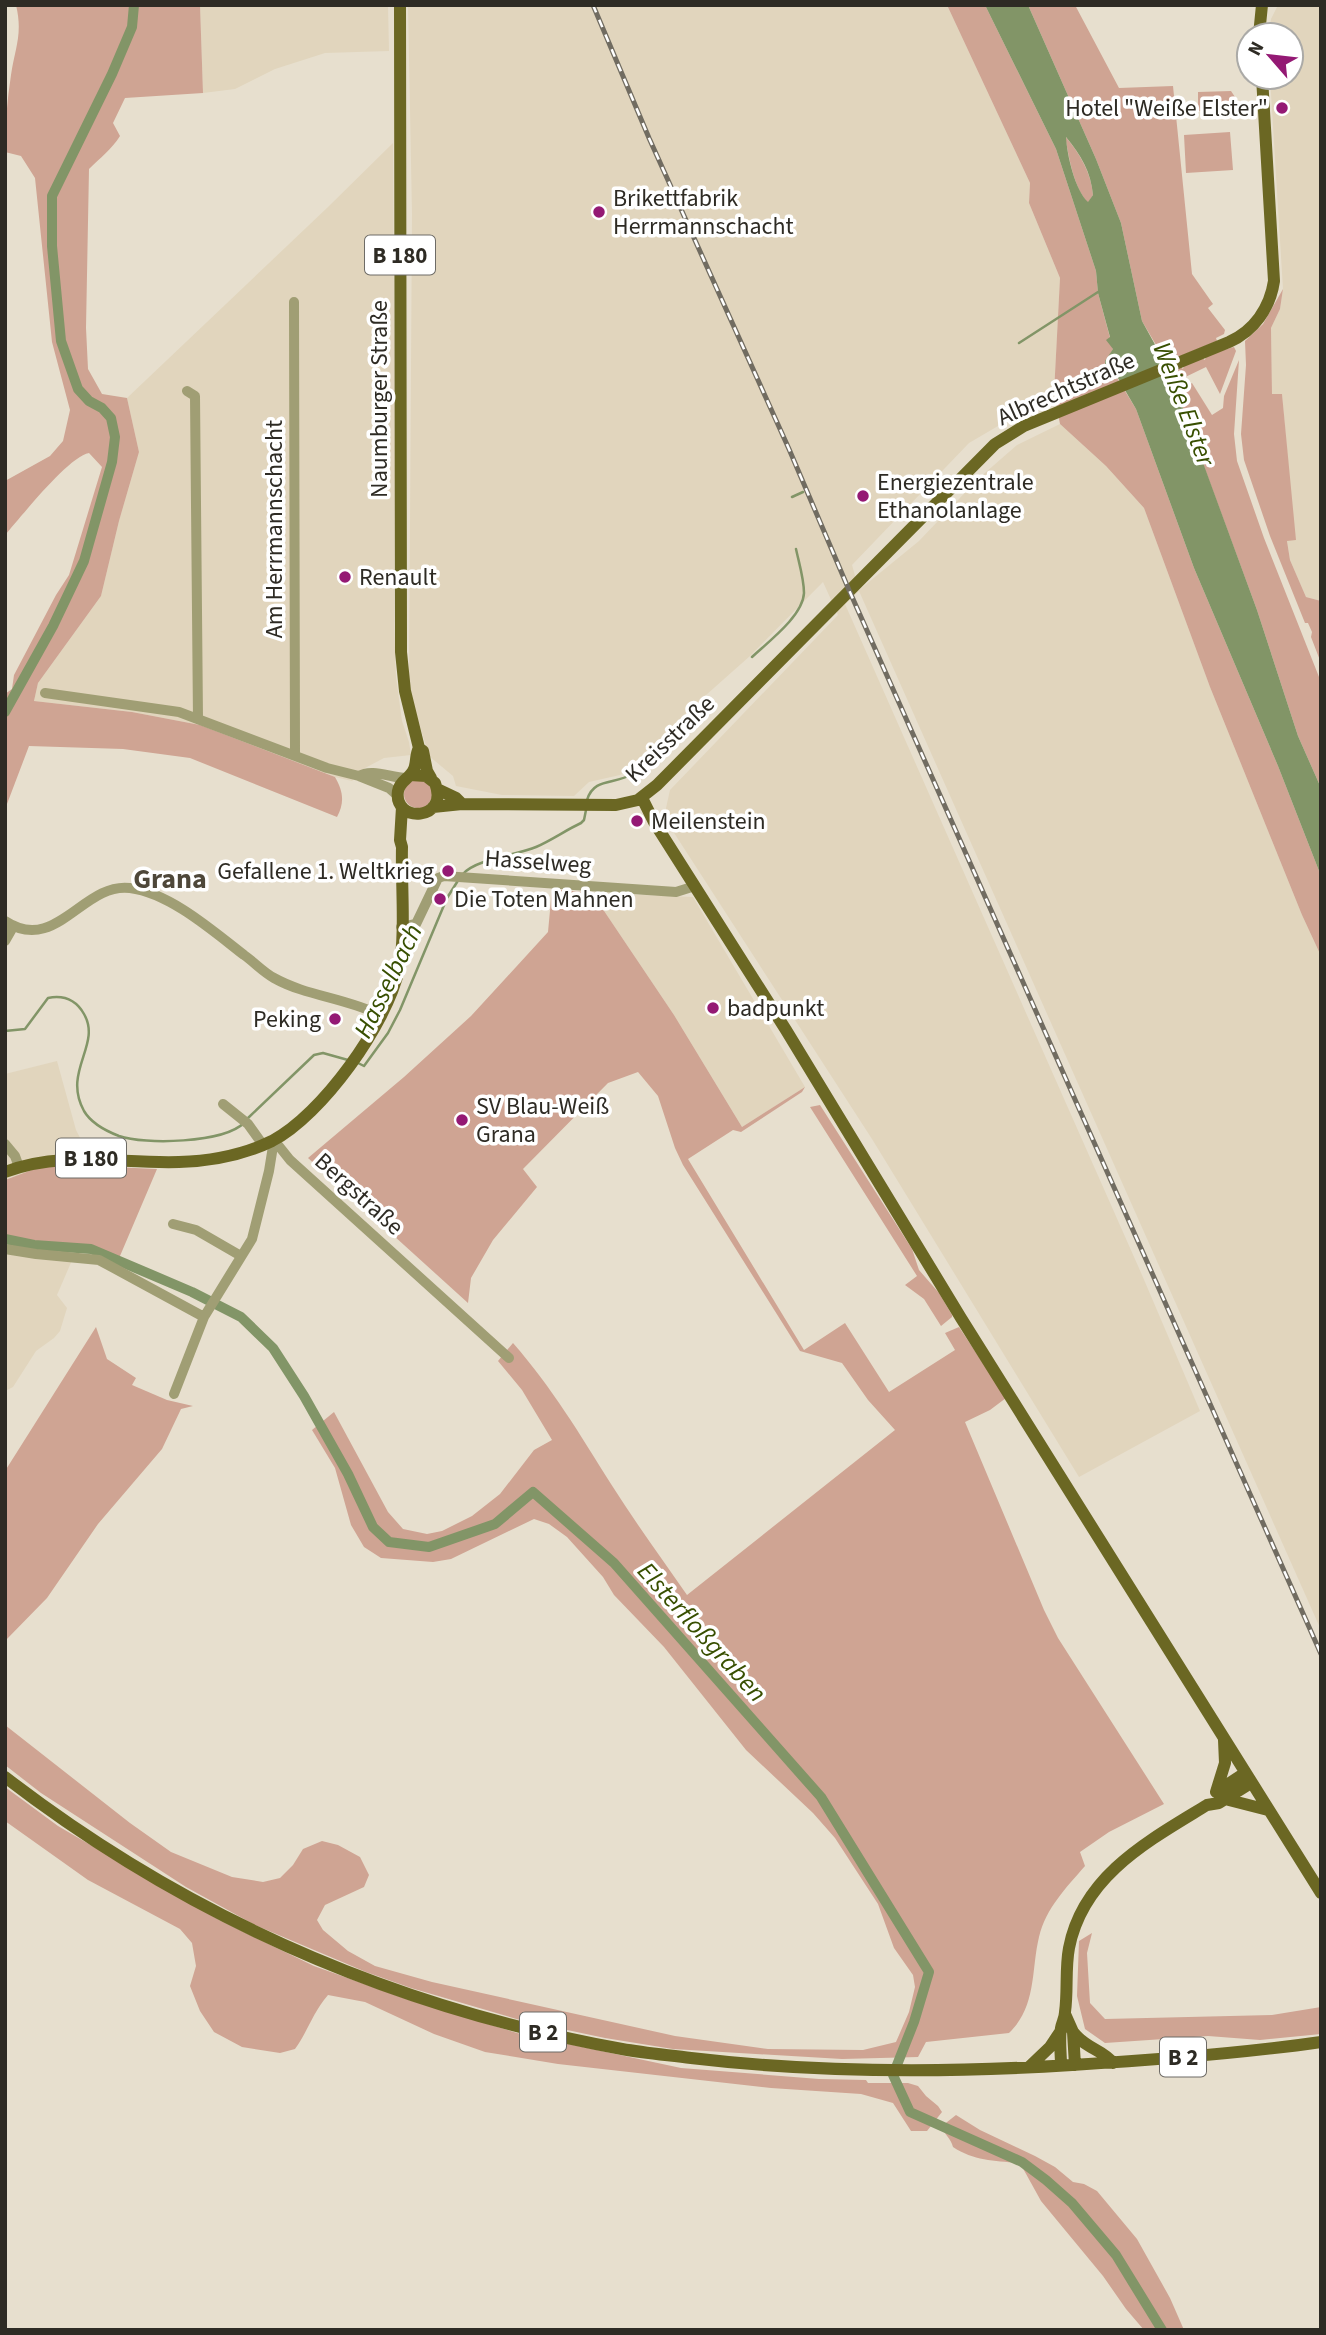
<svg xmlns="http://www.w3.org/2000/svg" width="1326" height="2335" font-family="'Source Sans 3',sans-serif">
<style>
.built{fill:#e1d5bd}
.green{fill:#cfa493}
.water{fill:#829567;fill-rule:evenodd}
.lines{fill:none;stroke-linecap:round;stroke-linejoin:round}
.stream{stroke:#829567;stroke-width:2.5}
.canal{stroke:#829567;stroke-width:10}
.minor{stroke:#a09e74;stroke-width:10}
.major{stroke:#6b6723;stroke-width:12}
.rail-casing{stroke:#716c61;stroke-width:5}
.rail{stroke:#fff;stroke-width:2.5;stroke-dasharray:8;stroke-linecap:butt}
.poi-dot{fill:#941974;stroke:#fff;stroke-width:2.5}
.labels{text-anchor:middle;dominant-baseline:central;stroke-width:7;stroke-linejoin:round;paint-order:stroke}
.shield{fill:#fff;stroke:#6d6b66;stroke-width:2}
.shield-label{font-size:23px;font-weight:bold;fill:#2e2b24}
.poi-label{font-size:24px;fill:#2e2b24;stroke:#fff;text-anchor:start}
.street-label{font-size:24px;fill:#2e2b24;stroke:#fff}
.water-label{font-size:26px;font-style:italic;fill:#384f01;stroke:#fff}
.quarter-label{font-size:28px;font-weight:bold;fill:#4e4739;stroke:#fff}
</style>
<rect width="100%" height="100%" fill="#e7dfce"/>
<!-- built -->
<path class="built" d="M200,5H388L389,51L325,53L275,69L235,89L203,93Z
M408,5H947L1030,183L1029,203L1060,278L1054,393L969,443L852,565L859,590L919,541L978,479L1017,445L1060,424L1106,466L1144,508L1210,687L1302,915L1321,956V1630L859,591L845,604L1142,1275L1200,1411L1079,1477L872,1139L667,822L666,808L670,790L838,615L823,582L750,656L688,711L653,750L620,775L589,782L574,796L502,795L456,786L453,776L429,756L415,710L409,680L412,214Z
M1278,5H1321V601L1306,597L1290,560L1287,540H1295L1282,394H1272L1271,328L1280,309L1283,289L1270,77H1291V35H1269L1271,19Z
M393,143L395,471L394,626L396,677L402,721L409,742L411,755L384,758L365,768L352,781L335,777L200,725L132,712L34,701L38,683L101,596L119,521L139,452L127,398L328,207Z
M592,893L693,897L805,1087L742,1127L674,1015Z
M57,1061L76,1130L94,1165L11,1177L5,1180V1074Z
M5,1243L14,1246L76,1251L57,1295L67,1308L60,1331L54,1338L36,1351L13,1387L5,1391Z"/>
<!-- green -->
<path class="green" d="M16,5H200L203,93L125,98L113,123L120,136C112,149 100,158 89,169L86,328L88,369L102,394L127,398L139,452L119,521L101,596L38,683L34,701L132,712L200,725L335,777C343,791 345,802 337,817L190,758L123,749L29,746L7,804L5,803V694L12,689L14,675L56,595L69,575L102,467L89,453C68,457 21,517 5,535V481L50,456L63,441L70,410L52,342L35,178L21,156L5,152C5,126 7,101 11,75C15,48 23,34 16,5Z
M947,5H985L1056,149L1096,271L1098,293L1113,349L1109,357L1111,368L1136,409L1194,568L1278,766L1321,876V956L1302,915L1210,687L1144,508L1106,466L1060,424L1054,393L1060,278L1029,203L1030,183Z
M1028,5H1075L1119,88L1173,86L1192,274L1213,304L1208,308L1225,330L1224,334L1216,338L1217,341L1166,362L1142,321L1121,223L1096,159Z
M1231,91L1235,97L1236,110L1198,111V92Z
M1230,132L1233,170L1186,173L1184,135Z
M1065,136C1080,154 1091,172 1093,195L1088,203C1073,186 1069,157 1065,136Z
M1283,289L1280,309L1271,328L1272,394H1282L1296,540L1287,541L1290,560L1306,597L1321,601V663L1311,637L1312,632L1308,623H1305L1270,536L1244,460L1241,434L1246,365L1245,341L1263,324Z
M1234,347L1236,351L1220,394L1206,367L1173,383L1169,370L1180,366L1183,369L1184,365L1201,357L1205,360L1206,355Z
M1239,360L1234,434L1237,461L1264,538L1321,682V788L1298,736L1257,610L1175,388L1187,381L1189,385L1192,383L1212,415L1223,408L1224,396Z
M404 794a14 14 0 1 1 28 0a14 14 0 1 1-28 0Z
M552,889L592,893L674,1015L742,1127L805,1087L802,1092L741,1132L733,1130L688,1159L804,1350L845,1323L889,1392L955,1350L945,1333L959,1327L1006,1398L990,1410L965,1422L1044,1610L1058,1638L1164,1804L1109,1832L1080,1852L1085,1866C1066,1888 1046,1908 1039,1937C1031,1970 1037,2006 1009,2033L926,2042L918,2057L842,2059L673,2049L605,2038L520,2020L411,1988L366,1972L255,1925L186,1887L41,1793L5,1765V1725L130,1823L171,1852L232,1877L263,1882L280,1878L293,1865L303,1849L322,1841L338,1845L360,1857L369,1875L364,1887L325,1905L317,1920L323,1930L348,1951L375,1966L432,1982L675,2036L768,2049L863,2050L896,2042L909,2012L915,1987L913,1975L894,1948L878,1904L835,1838L813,1813L746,1750L664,1647L614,1595L603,1577L567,1537L549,1524L534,1519L451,1559L433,1562L381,1558L364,1547L351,1525L335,1468L312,1430L334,1412L388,1512L403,1529L427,1534L442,1531L472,1516L500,1494L534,1450L552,1440L522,1390L498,1361L513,1343C553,1389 579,1433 611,1484C635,1522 662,1559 687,1595L895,1430L868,1400L842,1363L800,1351L683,1165L675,1148L658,1096L638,1072L608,1083L523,1169L537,1187L493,1240L471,1278L468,1303L308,1158L404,1077L471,1016L548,932Z
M820,1105L912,1249L919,1270L939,1293L952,1315V1317L941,1326L924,1299L905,1285L917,1276L810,1107Z
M68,1165L157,1169L117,1263L94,1253L14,1246L5,1243V1180L40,1167Z
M96,1327L107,1359L136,1378L132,1385L167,1400L193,1406L181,1409L162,1449L98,1524L47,1598L5,1641V1471Z
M5,1787L58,1826L219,1920L314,1966L409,2000L517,2033L681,2068L819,2079L866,2080L868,2083H908L918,2086L926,2096L938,2106L942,2112L927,2131H911L893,2103L861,2094L771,2088L558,2064L485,2052L434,2034L365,2002L328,1995C312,2014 308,2031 295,2049L280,2053L242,2047L214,2032L200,2011L190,1986L196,1966L192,1943L180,1929L88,1880L5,1821Z
M1092,1933L1087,1953L1090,2003L1105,2019L1272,2015L1321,2007V2034L1260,2040L1208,2036L1105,2043L1085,2029L1077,1996L1079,1941Z
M956,2115L980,2130L1035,2156L1055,2167L1073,2182L1084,2184L1097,2191L1137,2239L1170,2298L1184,2330H1144L1126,2309L1103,2276L1041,2201L1020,2163C995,2161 974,2161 953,2147C951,2138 944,2135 942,2126Z"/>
<!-- water -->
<path class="water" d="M985,5H1028L1096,159L1121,223L1142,321L1169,370L1257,610L1298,736L1321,788V876L1278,766L1194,568L1136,409L1112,368H1105V361L1113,349L1106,340L1110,337L1098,293L1096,271L1056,149ZM1066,137C1081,155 1091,172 1093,195L1088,202C1075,190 1067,155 1066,137Z"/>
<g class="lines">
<!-- stream -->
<path class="stream" d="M1019,343L1098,292
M792,497L803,492
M752,657C768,642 803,616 804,593C804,579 799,563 796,549
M587,800C594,777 615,785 632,774C652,761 673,741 688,721C694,713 698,706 706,700
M463,874C476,859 517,855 536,847C552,840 566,830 581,823L584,820L586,810
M5,1031L25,1029L48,998C63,995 76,1000 84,1014C102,1045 62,1071 84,1111C91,1123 106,1131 119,1136C145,1145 223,1143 244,1123
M358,1063L364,1066L388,1033L400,1010L447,898L459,879
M248,1118L314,1055L323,1053L348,1060"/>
<!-- canal -->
<path class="canal" d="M5,712L53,626L84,561L112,462L115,437L111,418L102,408L89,401L78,389L61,341L52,246V196L112,74L132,27L134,5
M5,1239L34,1245L91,1249L192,1292L241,1317L273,1348L304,1396L348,1474L373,1527L389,1542L429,1547L495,1524L533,1492L614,1563L821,1797L929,1972L914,2022L893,2075L910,2112L1022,2162L1046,2180L1072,2203L1116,2255L1162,2330"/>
<!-- minor -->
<path class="minor" d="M294,302L295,755
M187,391L195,396L198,719
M45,693L179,712L327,768L359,776L389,788L398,796
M359,776C372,768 391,778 406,778
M5,921C56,955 83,882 130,888C170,893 213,931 244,955C254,962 263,972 274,978C306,996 346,998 380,1015
M401,927L416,924L438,878L444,876L676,892L695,886
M5,941L13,927
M223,1104L248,1124L263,1145
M274,1140L290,1160L509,1358
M5,1144L15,1156L19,1167
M173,1224L196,1230L241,1256
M5,1249L36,1254L99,1260L204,1317
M174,1394L204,1317L252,1239L269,1171L274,1140"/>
<!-- major -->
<path class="major" d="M400,5L401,652L405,691L419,748L423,751L427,771L431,778
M1259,35L1262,5
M410,775L426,776L435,783C450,821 393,824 398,791C400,780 410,779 414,769C417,762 415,755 419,748
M437,789L456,798L462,804
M642,798L654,822L786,1030L961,1318L1321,1893
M433,807L462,804L616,805L638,800L657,785L995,444L1024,426L1229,342C1254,331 1270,308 1274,281L1262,77
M5,1172C62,1150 120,1164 179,1162C210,1161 243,1155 272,1141C322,1115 387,1024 399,969C406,934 401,884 402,847L400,840L402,807
M5,1777C188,1918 395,2008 622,2049C644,2053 668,2055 691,2058C817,2073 945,2073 1072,2065C1155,2060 1238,2054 1321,2042
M1216,1792L1225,1763L1224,1740
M1216,1792L1245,1773
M1225,1799L1268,1810
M1065,2014L1073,2032L1075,2065
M1073,2032C1086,2049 1102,2049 1113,2063
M1061,2066C1061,2053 1059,2040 1061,2028C1062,2022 1065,2018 1065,2012C1068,1991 1065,1969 1069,1948C1083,1875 1150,1840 1207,1805L1219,1803L1251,1783
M1029,2067L1050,2047L1060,2032"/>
<!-- rail casing -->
<g class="rail-casing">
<path id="rail" d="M593,5L649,138L789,449L849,590L1321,1654"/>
</g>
<!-- rail -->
<use href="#rail" class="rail"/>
</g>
<!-- markers -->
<g class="poi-dot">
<circle cx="1282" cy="108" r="7"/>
<circle cx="599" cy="212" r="7"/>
<circle cx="863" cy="496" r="7"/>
<circle cx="345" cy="577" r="7"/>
<circle cx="637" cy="821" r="7"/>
<circle cx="448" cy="871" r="7"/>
<circle cx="440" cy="899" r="7"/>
<circle cx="713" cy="1008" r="7"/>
<circle cx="335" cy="1019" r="7"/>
<circle cx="462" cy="1120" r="7"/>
</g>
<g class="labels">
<!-- shield labels -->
<g class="shield">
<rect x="365" y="235.5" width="70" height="39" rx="5"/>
<rect x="56" y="1138.5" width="70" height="39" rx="5"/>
<rect x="520" y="2012.5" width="46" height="39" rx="5"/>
<rect x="1160" y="2037.5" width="46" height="39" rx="5"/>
</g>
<g class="shield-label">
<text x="400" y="255">B 180</text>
<text x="91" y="1158">B 180</text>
<text x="543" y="2032">B 2</text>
<text x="1183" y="2057">B 2</text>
</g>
<!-- poi labels -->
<g class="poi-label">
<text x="1268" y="108" text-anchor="end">Hotel "Weiße Elster"</text>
<text x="613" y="198">Brikettfabrik<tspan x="613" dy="28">Herrmannschacht</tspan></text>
<text x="877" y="482">Energiezentrale<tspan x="877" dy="28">Ethanolanlage</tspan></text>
<text x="359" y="577">Renault</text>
<text x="651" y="821">Meilenstein</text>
<text x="434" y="871" text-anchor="end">Gefallene 1. Weltkrieg</text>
<text x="454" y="899">Die Toten Mahnen</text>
<text x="727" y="1008">badpunkt</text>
<text x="321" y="1019" text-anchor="end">Peking</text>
<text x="476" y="1106">SV Blau-Weiß<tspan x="476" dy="28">Grana</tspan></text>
</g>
<!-- street labels -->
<g class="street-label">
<text transform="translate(1066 389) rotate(-24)">Albrechtstraße</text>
<text transform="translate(379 399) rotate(-90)">Naumburger Straße</text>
<text transform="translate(274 529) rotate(-90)">Am Herrmannschacht</text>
<text transform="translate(670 739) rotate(-44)">Kreisstraße</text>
<text transform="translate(538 862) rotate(4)">Hasselweg</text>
<text transform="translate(359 1194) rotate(42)">Bergstraße</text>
</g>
<!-- water labels -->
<g class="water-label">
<text transform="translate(1184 404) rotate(69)">Weiße Elster</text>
<text transform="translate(388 981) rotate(-64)">Hasselbach</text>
<text transform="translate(702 1632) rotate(48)">Elsterfloßgraben</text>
</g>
<!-- quarter labels -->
<g class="quarter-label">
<text x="170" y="879">Grana</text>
</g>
</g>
<!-- border -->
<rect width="1326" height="2335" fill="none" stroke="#2e2b24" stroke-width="14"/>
<!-- north arrow -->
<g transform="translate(1270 56) rotate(298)"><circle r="33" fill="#ffffff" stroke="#abaaa7" stroke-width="2"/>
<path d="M0-5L12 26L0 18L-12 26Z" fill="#941974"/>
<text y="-10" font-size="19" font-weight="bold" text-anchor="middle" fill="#2e2b24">N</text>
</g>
</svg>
